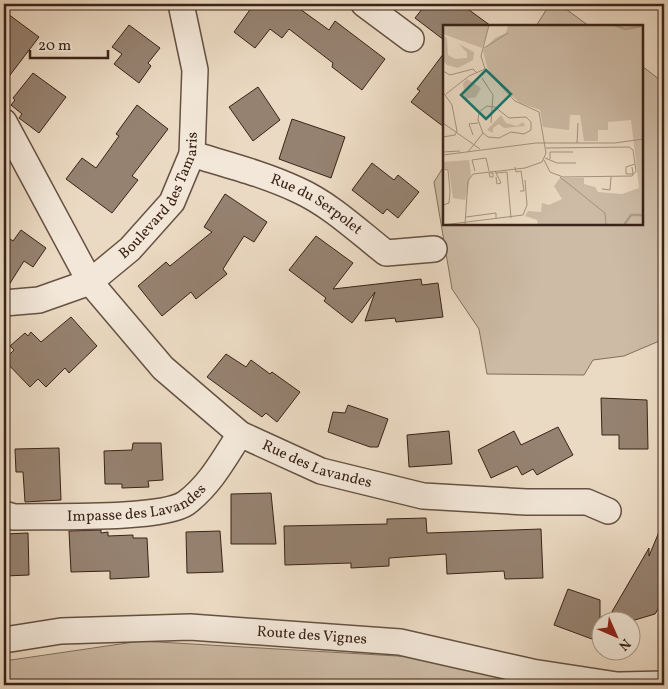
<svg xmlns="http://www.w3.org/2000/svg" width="668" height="689" font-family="Vollkorn,serif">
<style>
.green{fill:#cdbba6;stroke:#846f5f}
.building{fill:#968271;stroke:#3a2318}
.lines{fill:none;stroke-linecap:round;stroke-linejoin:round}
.minor-casing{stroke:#665143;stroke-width:28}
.minor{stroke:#f2e7d8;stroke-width:25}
.labels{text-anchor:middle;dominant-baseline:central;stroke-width:4;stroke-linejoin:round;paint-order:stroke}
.street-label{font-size:15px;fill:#3a2318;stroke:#f2e7d8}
.inset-river{fill:none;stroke:#af9c89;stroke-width:2.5}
.inset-road{fill:none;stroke:#a4917f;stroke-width:1}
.view{fill:#0f766e;fill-opacity:0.15;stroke:#0f766e;stroke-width:2.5}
.inset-edge{fill:none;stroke:#3a2318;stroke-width:2.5}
</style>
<rect width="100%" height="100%" fill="#ebdac3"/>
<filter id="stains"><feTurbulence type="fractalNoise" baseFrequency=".004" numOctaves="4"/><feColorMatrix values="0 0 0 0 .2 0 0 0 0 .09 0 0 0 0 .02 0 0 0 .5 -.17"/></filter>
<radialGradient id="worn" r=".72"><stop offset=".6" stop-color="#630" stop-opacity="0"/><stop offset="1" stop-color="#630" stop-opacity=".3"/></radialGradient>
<!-- green -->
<path class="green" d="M550,4H559L589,26H536Z
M642,66L664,83V339L624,356L593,360L584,375L487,374L479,329L452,289L434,182L444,166V224H642Z
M141,641L414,657L530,685H4V661Z"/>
<!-- building -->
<path class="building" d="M254,4H293L329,30L335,21L385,59L362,90L332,67L333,63L289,29L282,38L270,29L255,48L234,32Z
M426,4H461L491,26H444V40L415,18Z
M4,11L39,37L4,83Z
M129,25L160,48L148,63L151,66L139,83L114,64L122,54L112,47Z
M444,53V127L411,102L420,91L417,89Z
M33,73L66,97L39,133L19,118L22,114L11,105L15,100L13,98Z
M258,87L280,120L253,141L229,107Z
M137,105L168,129L132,176L138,180L112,213L66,179L82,158L96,168L119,136L116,134Z
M292,119L345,137L331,178L279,159Z
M372,163L394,180L398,175L419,192L398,218L387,209L383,214L352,190Z
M225,194L267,222L254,242L244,236L223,269L227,274L196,299L191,292L162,316L138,286L166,262L170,266L212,232L204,227Z
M21,230L46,248L33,267L24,261L7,288L4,289V235L13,241Z
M316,236L353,263L333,289L421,279L422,285L438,283L443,317L396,322L395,318L365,321L375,292L352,323L324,301L326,298L289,270Z
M71,317L97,346L69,373L65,368L46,387L38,379L30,387L4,360L14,350L10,346L25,333L28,336L31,332L41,342Z
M226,354L246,367L251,360L270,374L272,372L300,392L277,422L266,413L262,417L207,377Z
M601,398L647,400L648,449H619V435H602Z
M348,405L388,419L378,447H370L328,432L333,412L345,413Z
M558,427L573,455L537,475L533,469L522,475L517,466L491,478L478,450L514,431L521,445Z
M449,431L452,464L409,467L407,435Z
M133,443H161L163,480L148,481L149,487L122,488V484H105L104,451L132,450Z
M59,448L61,500L25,502L23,472H16L15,449Z
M271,493L276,544H231V494Z
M426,518L427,533L541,529L543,578L505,579L504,571L447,574L446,554L389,558V566L351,568V563L285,565L284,526L387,524V519Z
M664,520V599L655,614L628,622H606L649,548V556Z
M101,530V533L108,532V536L133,535V538H147L149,577L110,579V571L71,572L69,531Z
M220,531L223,572L187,573L186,532Z
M28,533L29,575L4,576V534Z
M568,589L600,600V642L554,625Z"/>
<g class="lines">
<!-- minor casing -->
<g class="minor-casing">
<g id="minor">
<path d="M364,4L411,39"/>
<path id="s1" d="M4,122L90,282L163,368L240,434L321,471L423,496L526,502H587L608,511"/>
<path id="s2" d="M192,154C228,165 264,174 298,190C331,205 358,231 386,253L434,249"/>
<path id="s3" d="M4,303L39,300L90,282L130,249L172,202L192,154L195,70L181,4"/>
<path id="s4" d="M4,514L14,517C48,516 162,520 186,503C210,485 224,459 240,434"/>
<path id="s5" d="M4,640L61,631L190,627L400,642L532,672L617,685"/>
<path d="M621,685L664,684"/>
</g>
</g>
<!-- minor -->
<use href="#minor" class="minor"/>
</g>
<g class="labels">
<!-- street labels -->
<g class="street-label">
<text stroke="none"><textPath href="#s3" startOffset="204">Boulevard des Tamaris</textPath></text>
<text stroke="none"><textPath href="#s2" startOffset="135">Rue du Serpolet</textPath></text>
<text stroke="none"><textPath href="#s1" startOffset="479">Rue des Lavandes</textPath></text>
<text stroke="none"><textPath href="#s4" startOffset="136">Impasse des Lavandes</textPath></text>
<text stroke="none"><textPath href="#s5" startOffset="309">Route des Vignes</textPath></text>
</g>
</g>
<!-- overview -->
<g transform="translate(443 25)">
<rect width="200" height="200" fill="#ebdac3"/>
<path d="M0,0H47L39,23L0,9ZM65,0H200V200H95L94,195L82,191L85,186L98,187L99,178L106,180L119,174L111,161L117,153H141V159L152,162L155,167L179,169L196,163L188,95L165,97V105H155V116H141L137,90H127L126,105L100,102L97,85L77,78L52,55L44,42L40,25L52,13L63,8ZM0,11L4,13L5,30L12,34L24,33V28L16,19L31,27L30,35L15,43L4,40L0,36ZM24,54L38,63L33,72L22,74L20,58ZM58,90L63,98L74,101L80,97L82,101L61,103L56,99L50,103V108L44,105ZM26,135L28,149L22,175L10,173L6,145L0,143V137Z" fill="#cdbba6"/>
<path class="inset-river" d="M172,0L182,4L200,1M181,200L188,190H200"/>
<path class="inset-road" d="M41,23L65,8M0,46L7,50L30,44L34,48M39,53L50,70L48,98M0,67L9,80L14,106L12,110L0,112M3,69L26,51L42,44M44,81L52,82L66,93L83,92L88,97V105L81,109L68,107L56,113L45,112L40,108L35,95L36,87ZM0,98L37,124M30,110L26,99L35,98M134,118L135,98M0,127L17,126M25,127L40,108M0,130L93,118H172L200,114M102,133L114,138H133M107,134V127H130M101,135L107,147L120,152L189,151L193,146L190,125L186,122L103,123M72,142L73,147L78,146L81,166H77M189,142L190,149H183V142L192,139M0,144L5,145L7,166L6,178L0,180M32,146L29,135L43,133L46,146M52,146L58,158L54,159L53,152M46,148H50V152H47ZM53,148L64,147L68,193M117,152L162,188L163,200M159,164L167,165L168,152M23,192L53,188V194M22,199L25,156L30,149L82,143L99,137L103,128L96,87L72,76L42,44L38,31L46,0M0,200L80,190L84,180L82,155"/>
<path class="view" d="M43,45L68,69L43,94L18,70Z"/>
<rect width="200" height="200" class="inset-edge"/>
</g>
<!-- margin -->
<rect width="668" height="689" fill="none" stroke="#ebdac3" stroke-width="20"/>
<rect x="5" y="5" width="658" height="679" fill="none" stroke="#3a2318" stroke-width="2.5"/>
<rect x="10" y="10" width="648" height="669" fill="none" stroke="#3a2318"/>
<!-- north arrow -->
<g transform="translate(616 636) rotate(135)"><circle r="24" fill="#f2e7d8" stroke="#a8998b"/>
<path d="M0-4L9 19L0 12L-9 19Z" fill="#8f2418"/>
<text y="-8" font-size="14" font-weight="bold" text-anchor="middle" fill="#3a2318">N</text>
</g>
<!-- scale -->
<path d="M30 50v8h78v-8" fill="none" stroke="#3a2318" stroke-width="2.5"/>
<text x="38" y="50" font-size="15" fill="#3a2318" stroke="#f2e7d8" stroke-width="4" paint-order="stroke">20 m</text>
<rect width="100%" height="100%" filter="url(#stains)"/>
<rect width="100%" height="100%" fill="url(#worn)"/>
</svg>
